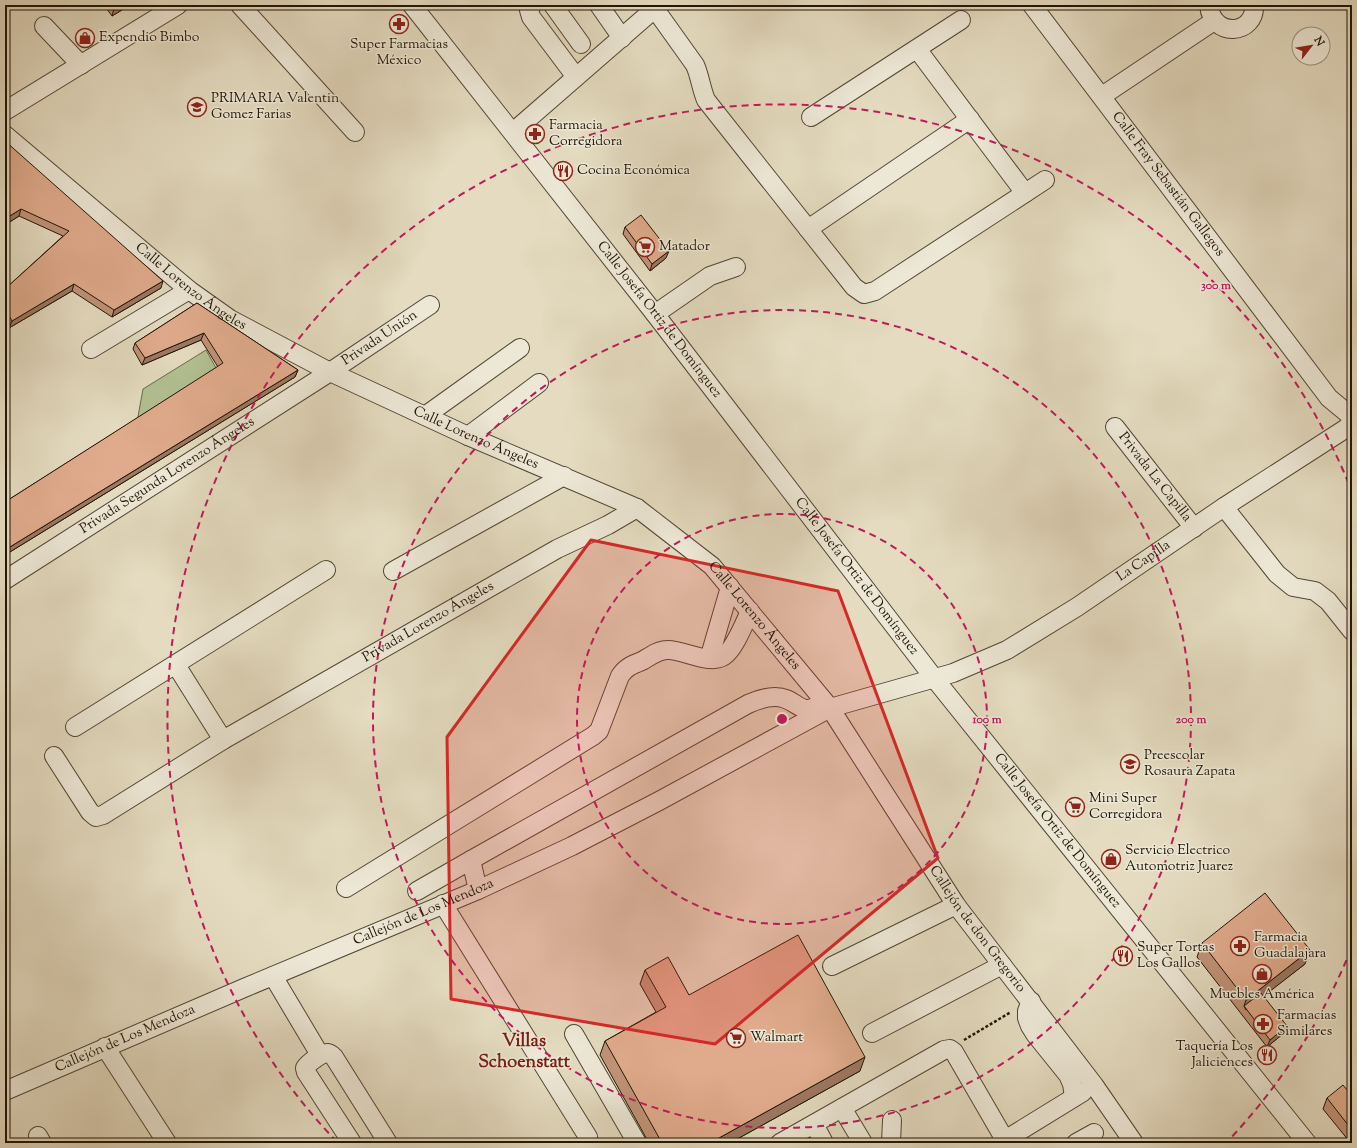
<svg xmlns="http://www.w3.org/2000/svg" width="1357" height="1148" font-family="'Sorts Mill Goudy',serif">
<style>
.green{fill:#b2c093;stroke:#6a6a4c}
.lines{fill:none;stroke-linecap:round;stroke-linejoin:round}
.minor-casing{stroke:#524634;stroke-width:20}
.path{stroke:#211505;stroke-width:2.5;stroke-dasharray:3 2;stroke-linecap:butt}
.minor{stroke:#ede8d6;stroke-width:18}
.wall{fill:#c19378;stroke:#211505}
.shaded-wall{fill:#9d7862;stroke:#211505}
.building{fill:#e0ab8c;stroke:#211505}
.marked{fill:#d62828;fill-opacity:0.2;stroke:#d62828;stroke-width:3;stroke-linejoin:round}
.ring{fill:none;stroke:#c2185b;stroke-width:2;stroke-dasharray:7 5}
.labels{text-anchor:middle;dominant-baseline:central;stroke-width:3;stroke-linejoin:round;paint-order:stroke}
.poi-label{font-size:14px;fill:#211505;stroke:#ede8d6;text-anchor:start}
.street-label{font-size:14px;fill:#211505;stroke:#ede8d6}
.district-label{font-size:18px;font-weight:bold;fill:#7a1f14;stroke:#ede8d6}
.centre{fill:#c2185b;stroke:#ede8d6;stroke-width:2}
.ring-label{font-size:12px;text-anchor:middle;font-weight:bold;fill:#c2185b;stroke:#ede8d6;stroke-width:3;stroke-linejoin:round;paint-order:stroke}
</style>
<rect width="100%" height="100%" fill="#e4dbc0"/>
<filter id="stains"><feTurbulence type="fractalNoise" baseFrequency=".005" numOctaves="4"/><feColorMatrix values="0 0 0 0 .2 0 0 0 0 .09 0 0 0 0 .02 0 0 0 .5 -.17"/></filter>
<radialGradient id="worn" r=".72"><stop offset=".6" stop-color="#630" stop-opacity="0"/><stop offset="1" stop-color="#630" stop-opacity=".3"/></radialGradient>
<!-- green -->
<path class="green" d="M206,350L216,368L137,422L143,389Z"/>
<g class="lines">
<!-- minor casing -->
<g class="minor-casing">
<g id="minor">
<path d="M240,5L355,132"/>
<path id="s1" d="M412,5L655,314L934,678L1307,1143"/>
<path d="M532,5L529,10L531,17L576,77"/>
<path d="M553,5L581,44"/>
<path d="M599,5L622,38"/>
<path id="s2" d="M1032,5L1329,398L1352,417"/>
<path d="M1209,5C1212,39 1256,35 1254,5"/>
<path d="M655,9L695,65C700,76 701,88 706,100L854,287L864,294L875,291L1045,180"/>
<path d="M44,26L81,65"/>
<path d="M917,49L1025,193"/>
<path d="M1102,96L1214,21"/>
<path d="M5,111L178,5"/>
<path d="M811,117L961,20"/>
<path d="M513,132L659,5"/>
<path id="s3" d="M5,135L189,290L230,319L330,372L468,436L637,508L712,566L830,708L956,905L1094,1085L1134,1143"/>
<path d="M808,229L970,119"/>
<path d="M655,314L710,276L736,267"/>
<path d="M91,349L189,290"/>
<path d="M425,416L520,348"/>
<path id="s4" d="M1115,427L1194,528"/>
<path d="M468,436L539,383"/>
<path d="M1224,507L1277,574L1293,587L1315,591L1328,601L1352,631"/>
<path d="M393,571L564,476"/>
<path id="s5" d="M5,580L330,372L430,305"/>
<path d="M709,659L730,587"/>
<path d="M176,665L223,740"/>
<path d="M75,727L326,570"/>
<path id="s6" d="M54,756L90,812L96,817L103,815L223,740L557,549L608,525L637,508"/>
<path d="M471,860L748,704C757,700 765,697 775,697C799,697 799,721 824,701"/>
<path d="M346,888L593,736L599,731L620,676C626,667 632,665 642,661C649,657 658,650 667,650C683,649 709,666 724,656C735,648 744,624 750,611"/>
<path d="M417,891L471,860L478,890"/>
<path d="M443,904L588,1137"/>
<path d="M832,966L956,905"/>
<path d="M273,976L320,1055"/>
<path d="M1031,1001L1027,1011V1018L1030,1026L1035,1034L1068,1075L1072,1084L1074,1097"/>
<path d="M872,1033L1002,965"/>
<path d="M574,1034L637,1143"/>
<path d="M105,1047L167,1143"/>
<path id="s7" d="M5,1091L244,988L478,890L572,846L659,801L830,708L953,673L1007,650L1077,607L1224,507L1345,429L1352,423"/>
<path d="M842,1108L863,1143"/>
<path d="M814,1124L824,1143"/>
<path d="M38,1136L42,1143"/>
<path d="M352,1143L306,1072L305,1068C308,1063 323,1052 328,1053C330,1053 332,1055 334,1057L388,1143"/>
<path d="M780,1143L944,1050L950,1049L954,1052L1005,1140"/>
<path d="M891,1143L892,1120"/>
<path d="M1000,1143L1083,1092"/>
<path d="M1076,1143L1094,1133"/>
</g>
</g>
<!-- path -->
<path class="path" d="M964,1040L1011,1012"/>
<!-- minor -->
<use href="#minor" class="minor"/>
</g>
<!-- wall -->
<path class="wall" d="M104,5H130L112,16Z
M5,141L161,288L112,317L72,291L9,328L5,320V289L63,236L19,216L5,225Z
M625,227L666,258L650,271L623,234Z
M197,303L298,370L295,377L5,555V502L218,367L201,340L142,365L133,349L135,343Z
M1202,943L1305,964L1263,996L1284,1033L1267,1047L1197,957Z
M645,970L689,995L860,1071L730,1143H649L600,1055L605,1041L656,1012L640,984Z
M1352,1096V1138L1349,1141L1323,1109L1327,1098Z"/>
<!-- shaded-wall -->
<path class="shaded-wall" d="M115,5H130L112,16Z
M21,209L19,216L5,225V219Z
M669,251L666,258L650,271L652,264Z
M163,281L161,288L112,317L114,310Z
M74,284L72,291L9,328L12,321Z
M204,333L201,340L142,365L145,358Z
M298,370L295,377L5,555V550Z
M1310,950L1305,964L1246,1010L1244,1006L1246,1000Z
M1287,1026L1284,1033L1267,1047L1270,1040Z
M865,1057L860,1071L730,1143H710Z
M1352,1132V1138L1349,1141Z"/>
<!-- building -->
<path class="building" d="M5,141L163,281L114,310L74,284L12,321L5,308V289L69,231L21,209L5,219Z
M641,215L669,251L652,264L625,227Z
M197,303L298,370L5,550V502L223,363L204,333L145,358L135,343Z
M1265,893L1310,950L1246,1000L1202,943Z
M798,935L865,1057L710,1143H662L605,1041L666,1007L645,970L668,957L689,995Z
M1261,993L1287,1026L1270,1040L1244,1006Z
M1343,1085L1352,1096V1130L1327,1098Z"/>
<!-- marked area -->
<path class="marked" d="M591,540L838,591L938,858L715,1044L451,999L447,737Z"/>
<!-- distance rings -->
<g class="ring">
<circle cx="782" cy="719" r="205"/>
<circle cx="782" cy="719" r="409"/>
<path d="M1351 949A614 614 0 0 1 1227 1142M337 1142A614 614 0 1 1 1351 489"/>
</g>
<!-- icons -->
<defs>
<g id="pharmacy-ring" transform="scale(1)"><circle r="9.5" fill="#ede8d6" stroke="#8f2418" stroke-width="1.5"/><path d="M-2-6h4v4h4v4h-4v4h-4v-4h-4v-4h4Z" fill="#8f2418"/></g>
<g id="shop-ring" transform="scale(1)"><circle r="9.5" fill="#ede8d6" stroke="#8f2418" stroke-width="1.5"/><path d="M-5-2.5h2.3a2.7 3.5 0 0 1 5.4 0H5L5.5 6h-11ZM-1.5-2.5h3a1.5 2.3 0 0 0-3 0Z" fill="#8f2418"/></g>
<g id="school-ring" transform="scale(1)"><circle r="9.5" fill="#ede8d6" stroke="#8f2418" stroke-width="1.5"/><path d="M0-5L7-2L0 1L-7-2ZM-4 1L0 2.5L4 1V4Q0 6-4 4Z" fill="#8f2418"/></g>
<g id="restaurant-ring" transform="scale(1)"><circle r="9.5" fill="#ede8d6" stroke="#8f2418" stroke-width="1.5"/><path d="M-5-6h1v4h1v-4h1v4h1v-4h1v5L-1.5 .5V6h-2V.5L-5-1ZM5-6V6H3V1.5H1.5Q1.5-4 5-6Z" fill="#8f2418"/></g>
<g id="supermarket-ring" transform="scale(1)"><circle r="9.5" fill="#ede8d6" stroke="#8f2418" stroke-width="1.5"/><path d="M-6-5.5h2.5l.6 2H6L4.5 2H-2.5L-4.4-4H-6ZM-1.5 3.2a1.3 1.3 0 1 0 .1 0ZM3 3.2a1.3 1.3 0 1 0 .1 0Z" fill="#8f2418"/></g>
</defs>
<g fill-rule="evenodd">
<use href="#pharmacy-ring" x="399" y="24"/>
<use href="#shop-ring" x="85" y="38"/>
<use href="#school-ring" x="197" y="107"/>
<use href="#pharmacy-ring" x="535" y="134"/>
<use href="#restaurant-ring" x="563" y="171"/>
<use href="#supermarket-ring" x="645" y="247"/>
<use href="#school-ring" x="1130" y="764"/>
<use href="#supermarket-ring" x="1075" y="807"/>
<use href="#shop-ring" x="1111" y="859"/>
<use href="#pharmacy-ring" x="1240" y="946"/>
<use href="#restaurant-ring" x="1123" y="956"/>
<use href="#shop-ring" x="1262" y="974"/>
<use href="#pharmacy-ring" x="1263" y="1024"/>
<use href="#supermarket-ring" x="736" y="1038"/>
<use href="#restaurant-ring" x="1267" y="1055"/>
</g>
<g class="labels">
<!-- poi labels -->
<g class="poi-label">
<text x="99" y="38">Expendio Bimbo</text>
<text x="399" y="45" text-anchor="middle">Super Farmacias<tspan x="399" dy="16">México</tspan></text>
<text x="211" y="99">PRIMARIA Valentin<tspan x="211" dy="16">Gomez Farias</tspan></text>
<text x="549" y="126">Farmacia<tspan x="549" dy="16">Corregidora</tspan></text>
<text x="577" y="171">Cocina Económica</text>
<text x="659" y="247">Matador</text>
<text x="1144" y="756">Preescolar<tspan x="1144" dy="16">Rosaura Zapata</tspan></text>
<text x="1089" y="799">Mini Super<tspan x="1089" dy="16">Corregidora</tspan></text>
<text x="1125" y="851">Servicio Electrico<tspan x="1125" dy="16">Automotriz Juarez</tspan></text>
<text x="1254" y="938">Farmacia<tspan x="1254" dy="16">Guadalajara</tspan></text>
<text x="1137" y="948">Super Tortas<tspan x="1137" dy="16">Los Gallos</tspan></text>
<text x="1262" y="995" text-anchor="middle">Muebles América</text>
<text x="1277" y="1016">Farmacias<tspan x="1277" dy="16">Similares</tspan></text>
<text x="750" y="1038">Walmart</text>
<text x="1253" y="1047" text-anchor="end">Taquería Los<tspan x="1253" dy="16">Jaliciences</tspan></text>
</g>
<!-- street labels -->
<g class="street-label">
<text stroke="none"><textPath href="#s2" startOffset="225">Calle Fray Sebastián Gallegos</textPath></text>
<text stroke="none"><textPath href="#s3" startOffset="240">Calle Lorenzo Ángeles</textPath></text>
<text stroke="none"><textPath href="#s1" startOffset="400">Calle Josefa Ortiz de Domínguez</textPath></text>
<text stroke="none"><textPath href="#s5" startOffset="446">Privada Unión</textPath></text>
<text stroke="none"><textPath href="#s3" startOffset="564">Calle Lorenzo Ángeles</textPath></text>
<text stroke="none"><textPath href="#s5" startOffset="193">Privada Segunda Lorenzo Ángeles</textPath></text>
<text stroke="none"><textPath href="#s4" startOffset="64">Privada La Capilla</textPath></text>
<text stroke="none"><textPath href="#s7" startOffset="1260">La Capilla</textPath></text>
<text stroke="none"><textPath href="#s1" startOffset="724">Calle Josefa Ortiz de Domínguez</textPath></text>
<text stroke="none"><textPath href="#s3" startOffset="900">Calle Lorenzo Ángeles</textPath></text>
<text stroke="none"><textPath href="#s6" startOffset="460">Privada Lorenzo Ángeles</textPath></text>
<text stroke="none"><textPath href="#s1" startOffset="1048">Calle Josefa Ortiz de Domínguez</textPath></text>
<text stroke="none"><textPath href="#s7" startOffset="455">Callejón de Los Mendoza</textPath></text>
<text stroke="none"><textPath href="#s3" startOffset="1285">Callejón de don Gregorio</textPath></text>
<text stroke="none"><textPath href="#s7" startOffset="131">Callejón de Los Mendoza</textPath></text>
</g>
<!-- district labels -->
<g class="district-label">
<text x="524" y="1042">Villas<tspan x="524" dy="21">Schoenstatt</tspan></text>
</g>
</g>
<circle cx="782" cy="719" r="6" class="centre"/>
<g class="ring-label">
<text x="1216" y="289">300 m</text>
<text x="987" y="723">100 m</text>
<text x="1191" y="723">200 m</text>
</g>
<!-- margin -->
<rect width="1357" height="1148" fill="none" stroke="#e4dbc0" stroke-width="20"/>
<rect x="6" y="6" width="1345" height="1136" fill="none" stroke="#211505" stroke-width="2"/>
<rect x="10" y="10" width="1337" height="1128" fill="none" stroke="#211505"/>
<!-- north arrow -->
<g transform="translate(1311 46) rotate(59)"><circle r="19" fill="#ede8d6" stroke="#9b9482"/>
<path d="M0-3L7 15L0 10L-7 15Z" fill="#8f2418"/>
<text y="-6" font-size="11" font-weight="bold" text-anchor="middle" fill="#211505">N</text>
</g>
<rect width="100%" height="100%" filter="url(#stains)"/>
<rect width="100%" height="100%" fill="url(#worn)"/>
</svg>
